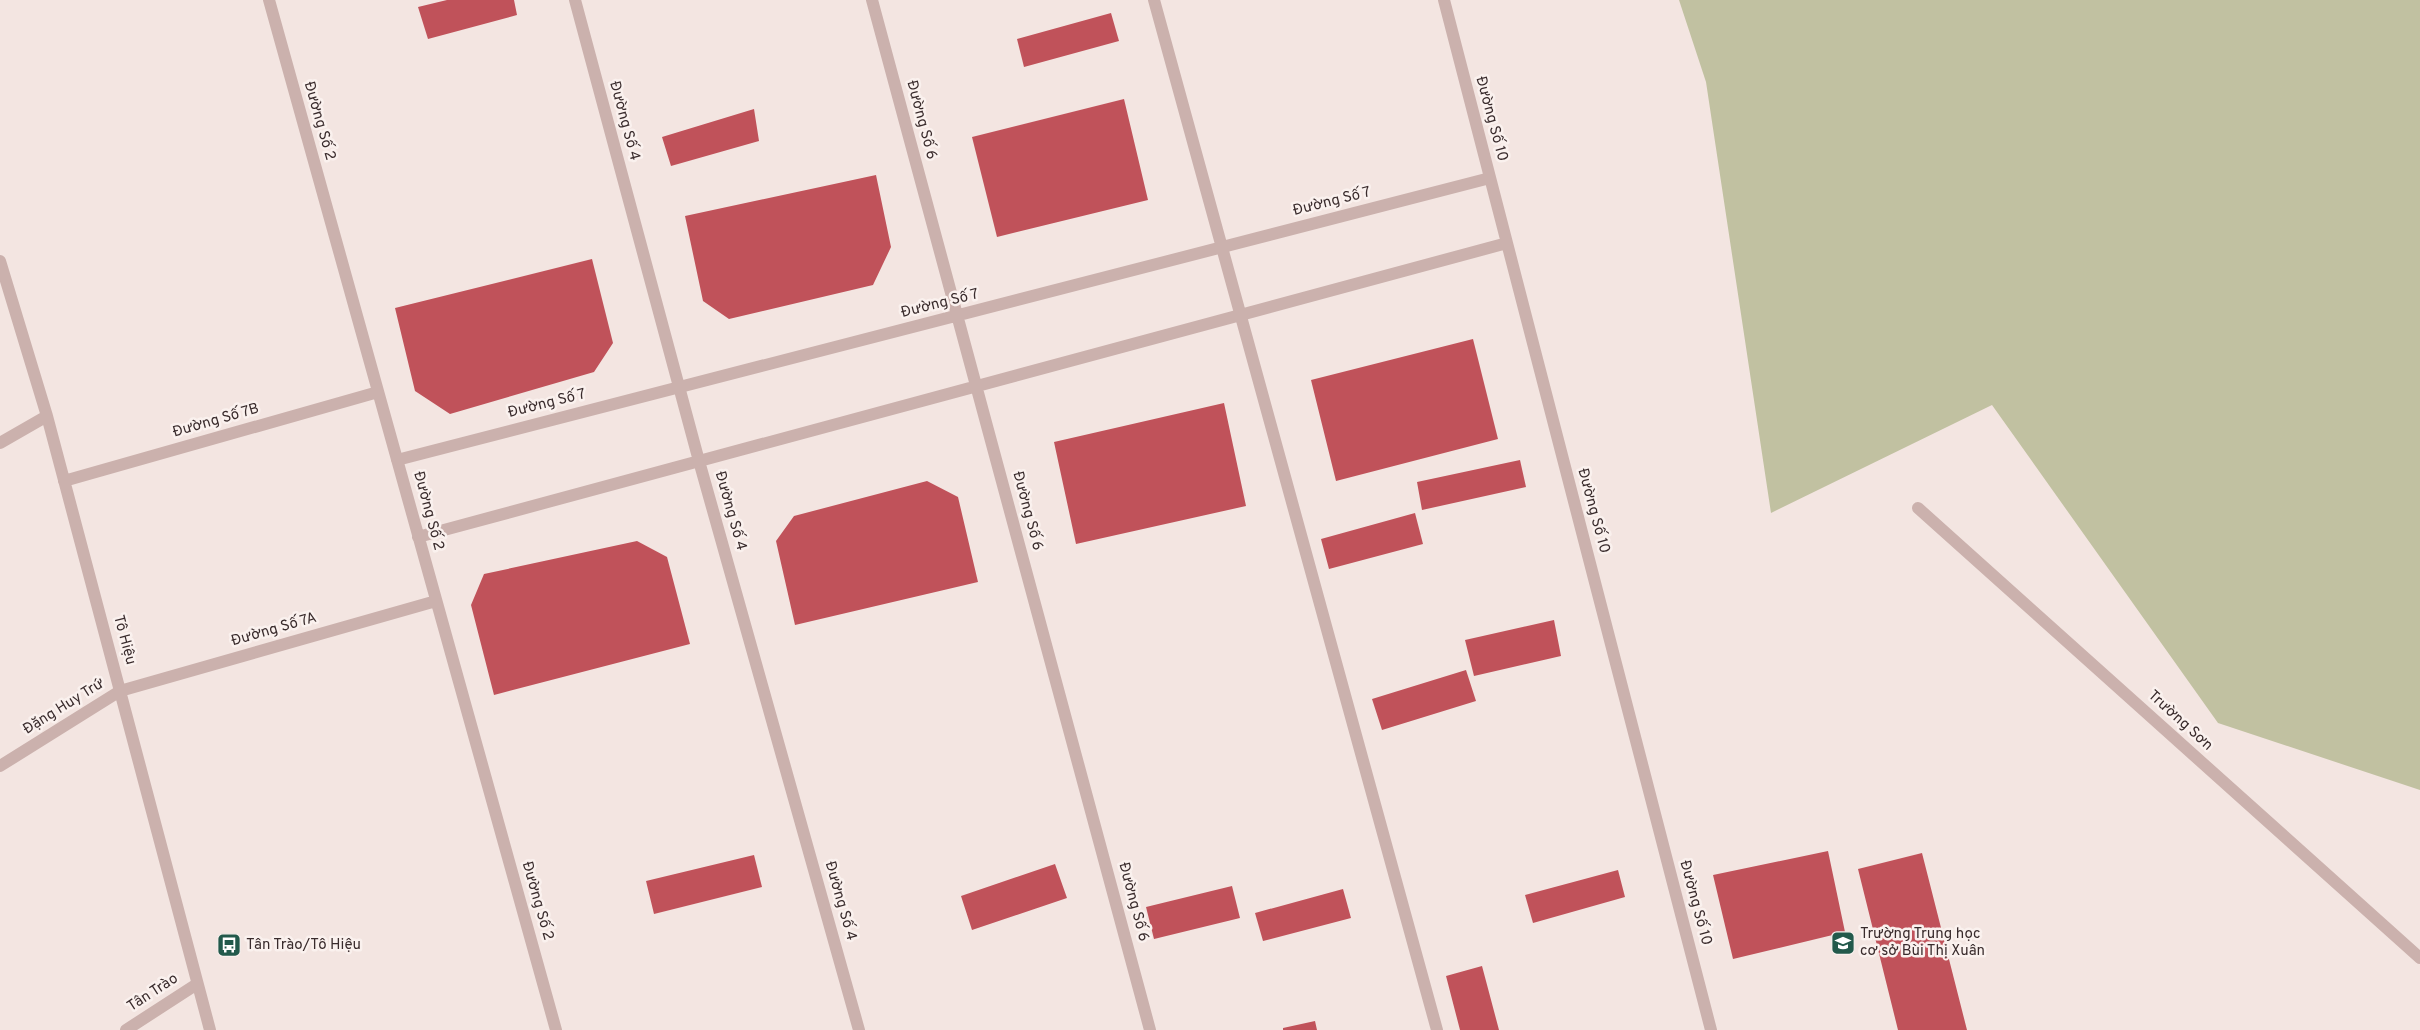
<svg xmlns="http://www.w3.org/2000/svg" width="2420" height="1030" font-family="Overpass,sans-serif">
<style>
.green{fill:#c1c1a1}
.building{fill:#c0525a}
.lines{fill:none;stroke-linecap:round;stroke-linejoin:round}
.minor{stroke:#cbb1ad;stroke-width:12}
.labels{text-anchor:middle;dominant-baseline:central;stroke-width:5;stroke-linejoin:round;paint-order:stroke}
.street-label{font-size:15px;fill:#392b2c;stroke:#faf1ee}
.poi-label{font-size:15px;fill:#392b2c;stroke:#faf1ee;text-anchor:start}
</style>
<rect width="100%" height="100%" fill="#f3e5e1"/>
<!-- green -->
<path class="green" d="M1679,0H2420V790L2218,723L1992,405L1771,513L1706,82Z"/>
<!-- building -->
<path class="building" d="M447,0H514L517,15L428,39L418,7Z
M1111,13L1119,41L1024,67L1017,39Z
M1124,99L1148,200L997,237L972,137Z
M754,109L759,141L671,166L662,137Z
M876,175L891,247L873,285L729,319L703,301L685,216Z
M592,259L613,343L594,372L450,414L415,391L395,308Z
M1473,339L1498,439L1336,481L1311,380Z
M1224,403L1246,506L1076,544L1054,442Z
M1520,460L1526,487L1422,510L1417,482Z
M927,481L958,497L978,582L795,625L776,541L794,516Z
M1415,513L1423,544L1329,569L1321,539Z
M637,541L667,557L690,644L494,695L471,605L484,574Z
M1554,620L1561,656L1474,676L1465,640Z
M1466,670L1476,701L1382,730L1372,699Z
M1828,851L1845,932L1733,959L1713,875Z
M1922,853L1967,1030H1898L1858,869Z
M754,855L762,887L654,914L646,881Z
M1055,864L1067,898L972,930L961,896Z
M1618,870L1625,897L1533,923L1525,895Z
M1232,886L1240,918L1154,939L1146,907Z
M1343,889L1351,918L1263,941L1255,913Z
M1482,966L1499,1030H1460L1446,976Z
M1315,1021L1317,1030H1283V1028Z"/>
<g class="lines">
<!-- minor -->
<path class="minor" d="M269,0L556,1030
M575,0L699,461L859,1030
M872,0L1150,1030
M1154,0L1437,1030
M1444,0L1711,1030
M0,261L47,416L210,1030
M0,443L47,416
M397,460L1490,178
M64,481L378,392
M1918,508L2420,958
M418,537L1507,243
M0,766L120,691L436,601
M126,1030L197,984"/>
</g>
<!-- icons -->
<defs>
<g id="school-square" transform="scale(1.25)"><rect x="-9" y="-9" width="18" height="18" rx="4" fill="#22594b" stroke="#faf1ee"/><path d="M0-5L7-2L0 1L-7-2ZM-4 1L0 2.5L4 1V4Q0 6-4 4Z" fill="#fff"/></g>
<g id="bus-square" transform="scale(1.25)"><rect x="-9" y="-9" width="18" height="18" rx="4" fill="#22594b" stroke="#faf1ee"/><path d="M-5-6H5V4H4V6H2V4H-2V6H-4V4H-5ZM-3.5-4V0h7V-4ZM-3.5 1.2v1.5H-2V1.2ZM2 1.2v1.5H3.5V1.2Z" fill="#fff"/></g>
</defs>
<g fill-rule="evenodd">
<use href="#school-square" x="1843" y="943"/>
<use href="#bus-square" x="229" y="945"/>
</g>
<g class="labels">
<!-- street labels -->
<g class="street-label">
<text transform="translate(1491 119) rotate(75)">Đường Số 10</text>
<text transform="translate(921 120) rotate(75)">Đường Số 6</text>
<text transform="translate(319 121) rotate(74)">Đường Số 2</text>
<text transform="translate(624 121) rotate(75)">Đường Số 4</text>
<text transform="translate(1332 202) rotate(-14)">Đường Số 7</text>
<text transform="translate(940 304) rotate(-14)">Đường Số 7</text>
<text transform="translate(547 404) rotate(-14)">Đường Số 7</text>
<text transform="translate(216 421) rotate(-16)">Đường Số 7B</text>
<text transform="translate(428 511) rotate(75)">Đường Số 2</text>
<text transform="translate(730 511) rotate(74)">Đường Số 4</text>
<text transform="translate(1027 511) rotate(75)">Đường Số 6</text>
<text transform="translate(1593 511) rotate(75)">Đường Số 10</text>
<text transform="translate(274 630) rotate(-16)">Đường Số 7A</text>
<text transform="translate(124 640) rotate(75)">Tô Hiệu</text>
<text transform="translate(64 707) rotate(-32)">Đặng Huy Trứ</text>
<text transform="translate(2180 721) rotate(42)">Trường Sơn</text>
<text transform="translate(537 901) rotate(74)">Đường Số 2</text>
<text transform="translate(840 901) rotate(74)">Đường Số 4</text>
<text transform="translate(1133 902) rotate(75)">Đường Số 6</text>
<text transform="translate(1695 903) rotate(75)">Đường Số 10</text>
<text transform="translate(153 993) rotate(-33)">Tân Trào</text>
</g>
<!-- poi labels -->
<g class="poi-label">
<text x="1860" y="934">Trường Trung học<tspan x="1860" dy="17">cơ sở Bùi Thị Xuân</tspan></text>
<text x="246" y="945">Tân Trào/Tô Hiệu</text>
</g>
</g>
</svg>
